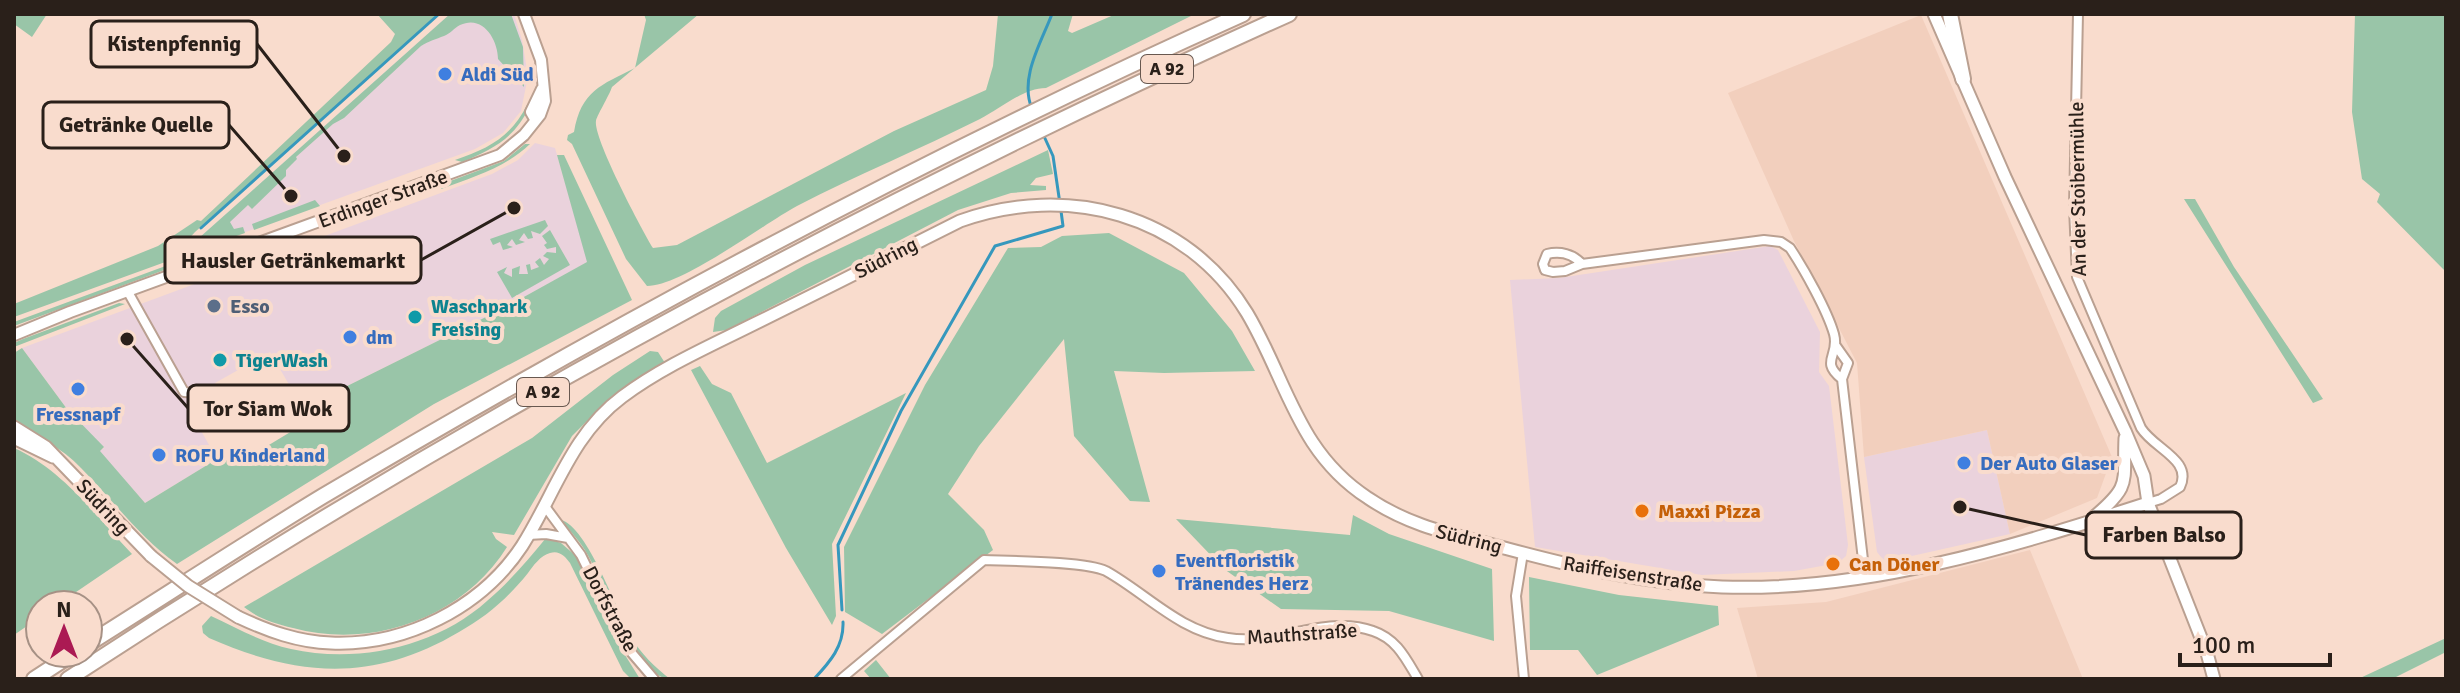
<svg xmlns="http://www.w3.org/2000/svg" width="2460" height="693" font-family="Signika,sans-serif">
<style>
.commercial{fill:#ead2dc}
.built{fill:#f2cfbd}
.green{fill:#99c5a8}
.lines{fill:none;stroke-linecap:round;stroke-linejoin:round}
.stream{stroke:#3698bd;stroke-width:3}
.minor-casing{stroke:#baa091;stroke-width:12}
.tertiary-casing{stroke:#baa091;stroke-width:14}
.secondary-casing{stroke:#baa091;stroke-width:15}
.motorway-casing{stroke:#baa091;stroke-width:18}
.minor{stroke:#fff;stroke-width:8}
.tertiary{stroke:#fff;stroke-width:10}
.secondary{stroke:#fff;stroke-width:11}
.motorway{stroke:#fff;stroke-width:14}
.secondary-bridge-casing{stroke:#baa091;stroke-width:15;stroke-linecap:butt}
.secondary-bridge{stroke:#fff;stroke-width:11}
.shop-dot{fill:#3f7fe0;stroke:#f9dccd;stroke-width:3}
.service-dot{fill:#5c6f8a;stroke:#f9dccd;stroke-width:3}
.culture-dot{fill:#0f9aa8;stroke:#f9dccd;stroke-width:3}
.food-dot{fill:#e8710a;stroke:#f9dccd;stroke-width:3}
.labels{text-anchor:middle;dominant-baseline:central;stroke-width:8;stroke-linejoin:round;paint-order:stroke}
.shield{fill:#f9dccd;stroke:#685850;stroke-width:2}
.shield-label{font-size:18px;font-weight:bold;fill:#2a201a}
.shop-label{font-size:20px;font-weight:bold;fill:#366cbe;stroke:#f9dccd;text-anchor:start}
.street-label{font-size:20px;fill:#2a201a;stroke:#f9dccd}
.service-label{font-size:20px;font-weight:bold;fill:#4e5e75;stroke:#f9dccd;text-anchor:start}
.culture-label{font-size:20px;font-weight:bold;fill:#0d838f;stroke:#f9dccd;text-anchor:start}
.food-label{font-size:20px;font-weight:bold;fill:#c56008;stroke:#f9dccd;text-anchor:start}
.leader{fill:none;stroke:#2a201a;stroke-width:3}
.callout-dot{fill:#2a201a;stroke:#f9dccd;stroke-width:3}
.callout{fill:#f9dccd;stroke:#2a201a;stroke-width:3}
.callout-label{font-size:22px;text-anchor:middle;font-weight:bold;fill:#2a201a}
</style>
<rect width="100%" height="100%" fill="#f9dccd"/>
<!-- commercial -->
<path class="commercial" d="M450,14H514L522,40L528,76L521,111L503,133L475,149L185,254L199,238Z
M535,143L555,148L588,262L504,308L315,402L301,405L270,352L215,383L225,404L195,420L217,459L145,503L99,451L104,448L67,409L22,348L492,174L518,160Z
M1770,246L1778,250L1820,332L1819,372L1829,386L1848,545L1846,556L1838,563L1794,571L1702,575L1535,547L1510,280L1559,278Z
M1987,430L2010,534L1885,562L1877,552L1864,457Z"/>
<!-- built -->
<path class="built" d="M1921,15L2112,457L2097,498L2010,534L1987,430L1864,457L1857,363L1794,241L1728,93Z
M2030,550L2083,679H1758L1737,608L1826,602Z"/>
<!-- green -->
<path class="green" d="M14,14H47L32,37L14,24Z
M377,14H438L195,232L184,244L179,257L14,317V304L158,246L197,220L201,221L391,42L395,34Z
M450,14H511L523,47L524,87L498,59C498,40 483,14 460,25C454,28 450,34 444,36C436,39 429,41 421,46L344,118L333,124L296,157L297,159L286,170V176L252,209L248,205L230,222L234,229L243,227L245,233L185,254L199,238Z
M644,14H699L612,87C609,96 596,117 596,121C593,138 642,230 653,248L677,245L894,131L986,90L993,66L998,14H1073L1068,31L1072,33L1116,14H1195L1046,88C1023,88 1000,109 980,119C920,149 857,175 797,206C762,225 682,286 647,286L626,259L572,144L567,140L568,135L574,132C581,91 601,85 635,68L646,20Z
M2355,14H2446V272L2377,202L2380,194L2362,179L2352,112Z
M527,105L529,107C516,137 492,150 462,162L455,160C488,149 511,137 527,105Z
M525,144H530C505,168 473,177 441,189L445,183L504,161Z
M1048,150L1053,174L1036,178L1030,185L1046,186V190L1011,193L958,210L727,330L713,332L715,318L721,311L805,265Z
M557,155H564L632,300L434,404L177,564C139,537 114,501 81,468C62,448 38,436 14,423V353L22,348L67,409L104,447L100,451L145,503L217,459L241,462L297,428L301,405L315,402L504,308L587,262Z
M2184,199H2195L2234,267L2323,399L2313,403Z
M315,200L320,206L254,230L252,224Z
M545,220L548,226L540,234L531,231L533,238L528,239L524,233L519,240L525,242L516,245L512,239L507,245L513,247L503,250L500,242L493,245L490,239Z
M550,230L570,265L512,298L497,272L507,267L504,273L512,277V269L520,266L519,274H528L526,265L530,264L531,270L539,267L535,262L540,258L544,265L549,259L543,256L547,252L556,253V247L547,249L544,245L547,243L542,236Z
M1109,233L1184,273L1232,331L1255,371L1164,373L1114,371L1150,502L1130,501L1074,436L1064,339L979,446L948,494L984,530L993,550L882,634L845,612L844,547L925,385L1008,248L1041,247L1062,236Z
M179,261L175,266L14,326V322Z
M119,303L125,304L14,347V343L23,339Z
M650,351L658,352L665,363L612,396L572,436L514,535L492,532L496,539L507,547C463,617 373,650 293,628C274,623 259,619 244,607L532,438L613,375Z
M700,366L712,384L731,393L767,463L906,393L832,544L836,616L832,625L786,548L691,370Z
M14,448C62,469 97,517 132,554L57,605H40V617L14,635Z
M1353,515L1389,534L1492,569L1494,641L1389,611L1281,609L1224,569L1176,519L1350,535Z
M561,520C587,526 618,613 631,637C641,654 655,667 670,679C637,678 605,587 591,561C584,546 572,533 561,520Z
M546,538L561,543L576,556L620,647L640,679H631L623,671L570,563C565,556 559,550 550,553C541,555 533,566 528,573C508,598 486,617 459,632C373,683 297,677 209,638L203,633L202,626L211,616C237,628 263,643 291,649C357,664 436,647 487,601C509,582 528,560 546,538Z
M1529,577L1619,595L1718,606L1719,625L1597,675L1578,650H1530Z
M2446,638V652L2392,679H2358Z
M876,660L891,679H871L864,671Z"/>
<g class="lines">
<!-- stream -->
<path class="stream" d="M1032,109C1019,78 1041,43 1052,14
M1043,134L1053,156L1060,204
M201,228L439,14
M842,610L838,545L901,411L995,246L1063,226L1061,211
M814,679C830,662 844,646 843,622"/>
<!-- minor casing -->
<g class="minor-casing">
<path id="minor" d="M2078,14L2074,207L2077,277L2141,428C2154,449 2193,460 2180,487L2161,499L2148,503
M1582,264L1565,271L1553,272L1545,270L1543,264L1547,254C1560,251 1573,254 1582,264L1764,240L1781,242L1790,248C1804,269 1827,310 1834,334C1840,356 1819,361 1842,379L1865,577
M128,292L184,392L195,393
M1836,346L1848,363L1842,379
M544,505L581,555L625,645L654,679
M528,535L546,534L568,538
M1523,553L1516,596L1524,679
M841,679L984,560C1010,561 1086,561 1106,571C1147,594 1179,631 1228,638C1276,646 1326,614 1373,631C1397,639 1406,659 1418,679"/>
</g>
<!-- tertiary casing -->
<g class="tertiary-casing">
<path id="tertiary" d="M535,119L531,112L542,89
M14,335L70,312L500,155L524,135L540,115L545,101L541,60L524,14"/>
</g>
<!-- secondary casing -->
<g class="secondary-casing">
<path id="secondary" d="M1934,14L2005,177L2125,431L2144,476L2148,503L2207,653L2214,679
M14,427L46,447L151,556
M14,438L53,457
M2094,517C2132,485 2123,483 2125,438
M2108,522C2130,516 2149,525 2162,544
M238,617C268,631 298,642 331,643C405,646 481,608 522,546C555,494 571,435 622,397C662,367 710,346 754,324C823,290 891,256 960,221C1066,183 1186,213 1247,313C1287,380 1297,452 1368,498C1412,528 1457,535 1508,549C1579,568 1648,584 1722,587C1866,592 2012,547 2148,503"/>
</g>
<!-- motorway casing -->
<g class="motorway-casing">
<path id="motorway" d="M1950,14L1963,79
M88,644C166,595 244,544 323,496C621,320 927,155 1243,14
M34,679L74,653
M68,679C456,425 866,204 1289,14"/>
</g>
<!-- minor -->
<use href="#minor" class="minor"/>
<!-- tertiary -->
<use href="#tertiary" class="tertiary"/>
<!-- secondary -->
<use href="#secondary" class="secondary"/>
<!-- motorway -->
<use href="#motorway" class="motorway"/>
<!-- secondary-bridge casing -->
<g class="secondary-bridge-casing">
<path id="secondary-bridge" d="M151,556L188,586L238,617"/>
</g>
<!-- secondary-bridge -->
<use href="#secondary-bridge" class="secondary-bridge"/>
</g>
<!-- markers -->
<g class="shop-dot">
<circle cx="445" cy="74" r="8"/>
<circle cx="350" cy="337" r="8"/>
<circle cx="78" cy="389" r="8"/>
<circle cx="159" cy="455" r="8"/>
<circle cx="1964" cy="463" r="8"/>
<circle cx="1159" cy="571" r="8"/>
</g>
<circle class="service-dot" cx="214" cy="306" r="8"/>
<g class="culture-dot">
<circle cx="415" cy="317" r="8"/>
<circle cx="220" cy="360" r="8"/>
</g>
<g class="food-dot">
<circle cx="1642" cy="511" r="8"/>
<circle cx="1833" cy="564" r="8"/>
</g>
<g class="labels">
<!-- shield labels -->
<g class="shield">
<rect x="1141" y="55" width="52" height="28" rx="6"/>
<rect x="517" y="378" width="52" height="28" rx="6"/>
</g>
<g class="shield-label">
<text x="1167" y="69">A 92</text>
<text x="543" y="392">A 92</text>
</g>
<!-- shop labels -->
<g class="shop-label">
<text x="461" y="74">Aldi Süd</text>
<text x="366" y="337">dm</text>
<text x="78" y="414" text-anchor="middle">Fressnapf</text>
<text x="175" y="455">ROFU Kinderland</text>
<text x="1980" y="463">Der Auto Glaser</text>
<text x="1175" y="560">Eventfloristik<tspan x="1175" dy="23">Tränendes Herz</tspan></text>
</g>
<!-- street labels -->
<g class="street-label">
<text transform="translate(2078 189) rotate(-91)">An der Stoibermühle</text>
<text transform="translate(383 199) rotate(-20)">Erdinger Straße</text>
<text transform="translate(886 258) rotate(-27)">Südring</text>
<text transform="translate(103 507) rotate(47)">Südring</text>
<text transform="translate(1469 539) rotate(14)">Südring</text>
<text transform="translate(1633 574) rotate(9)">Raiffeisenstraße</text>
<text transform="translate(610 609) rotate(62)">Dorfstraße</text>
<text transform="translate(1302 634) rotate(-4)">Mauthstraße</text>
</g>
<!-- service labels -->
<g class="service-label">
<text x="230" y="306">Esso</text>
</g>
<!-- culture labels -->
<g class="culture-label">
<text x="431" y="306">Waschpark<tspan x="431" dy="23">Freising</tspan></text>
<text x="236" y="360">TigerWash</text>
</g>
<!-- food labels -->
<g class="food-label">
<text x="1658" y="511">Maxxi Pizza</text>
<text x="1849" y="564">Can Döner</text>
</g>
</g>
<!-- callouts -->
<path class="leader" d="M344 156L257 44M291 196L229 125M514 208L421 260M127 339L188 408M1960 507L2086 535"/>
<g class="callout-dot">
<circle cx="344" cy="156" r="8"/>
<circle cx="291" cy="196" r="8"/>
<circle cx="514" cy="208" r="8"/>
<circle cx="127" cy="339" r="8"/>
<circle cx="1960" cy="507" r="8"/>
</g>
<g class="callout">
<rect x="91" y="21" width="166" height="46" rx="8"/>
<rect x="43" y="102" width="186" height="46" rx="8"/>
<rect x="165" y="237" width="256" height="46" rx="8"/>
<rect x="188" y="385" width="161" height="46" rx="8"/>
<rect x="2086" y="512" width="155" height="46" rx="8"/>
</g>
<g class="callout-label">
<text x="174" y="51">Kistenpfennig</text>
<text x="136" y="132">Getränke Quelle</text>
<text x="293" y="268">Hausler Getränkemarkt</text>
<text x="268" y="416">Tor Siam Wok</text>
<text x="2164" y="542">Farben Balso</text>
</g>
<!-- border -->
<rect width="2460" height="693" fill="none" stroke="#2a201a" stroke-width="32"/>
<!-- north arrow -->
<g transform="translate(64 629)"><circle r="38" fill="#f9dccd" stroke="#a69185" stroke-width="2"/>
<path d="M0-6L14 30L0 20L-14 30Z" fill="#ab1a53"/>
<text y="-12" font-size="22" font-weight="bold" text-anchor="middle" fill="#2a201a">N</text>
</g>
<!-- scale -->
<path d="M2180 653v12h150v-12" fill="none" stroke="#2a201a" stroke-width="4"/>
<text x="2192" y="653" font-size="24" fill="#2a201a" stroke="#f9dccd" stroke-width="6" paint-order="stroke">100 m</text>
</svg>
